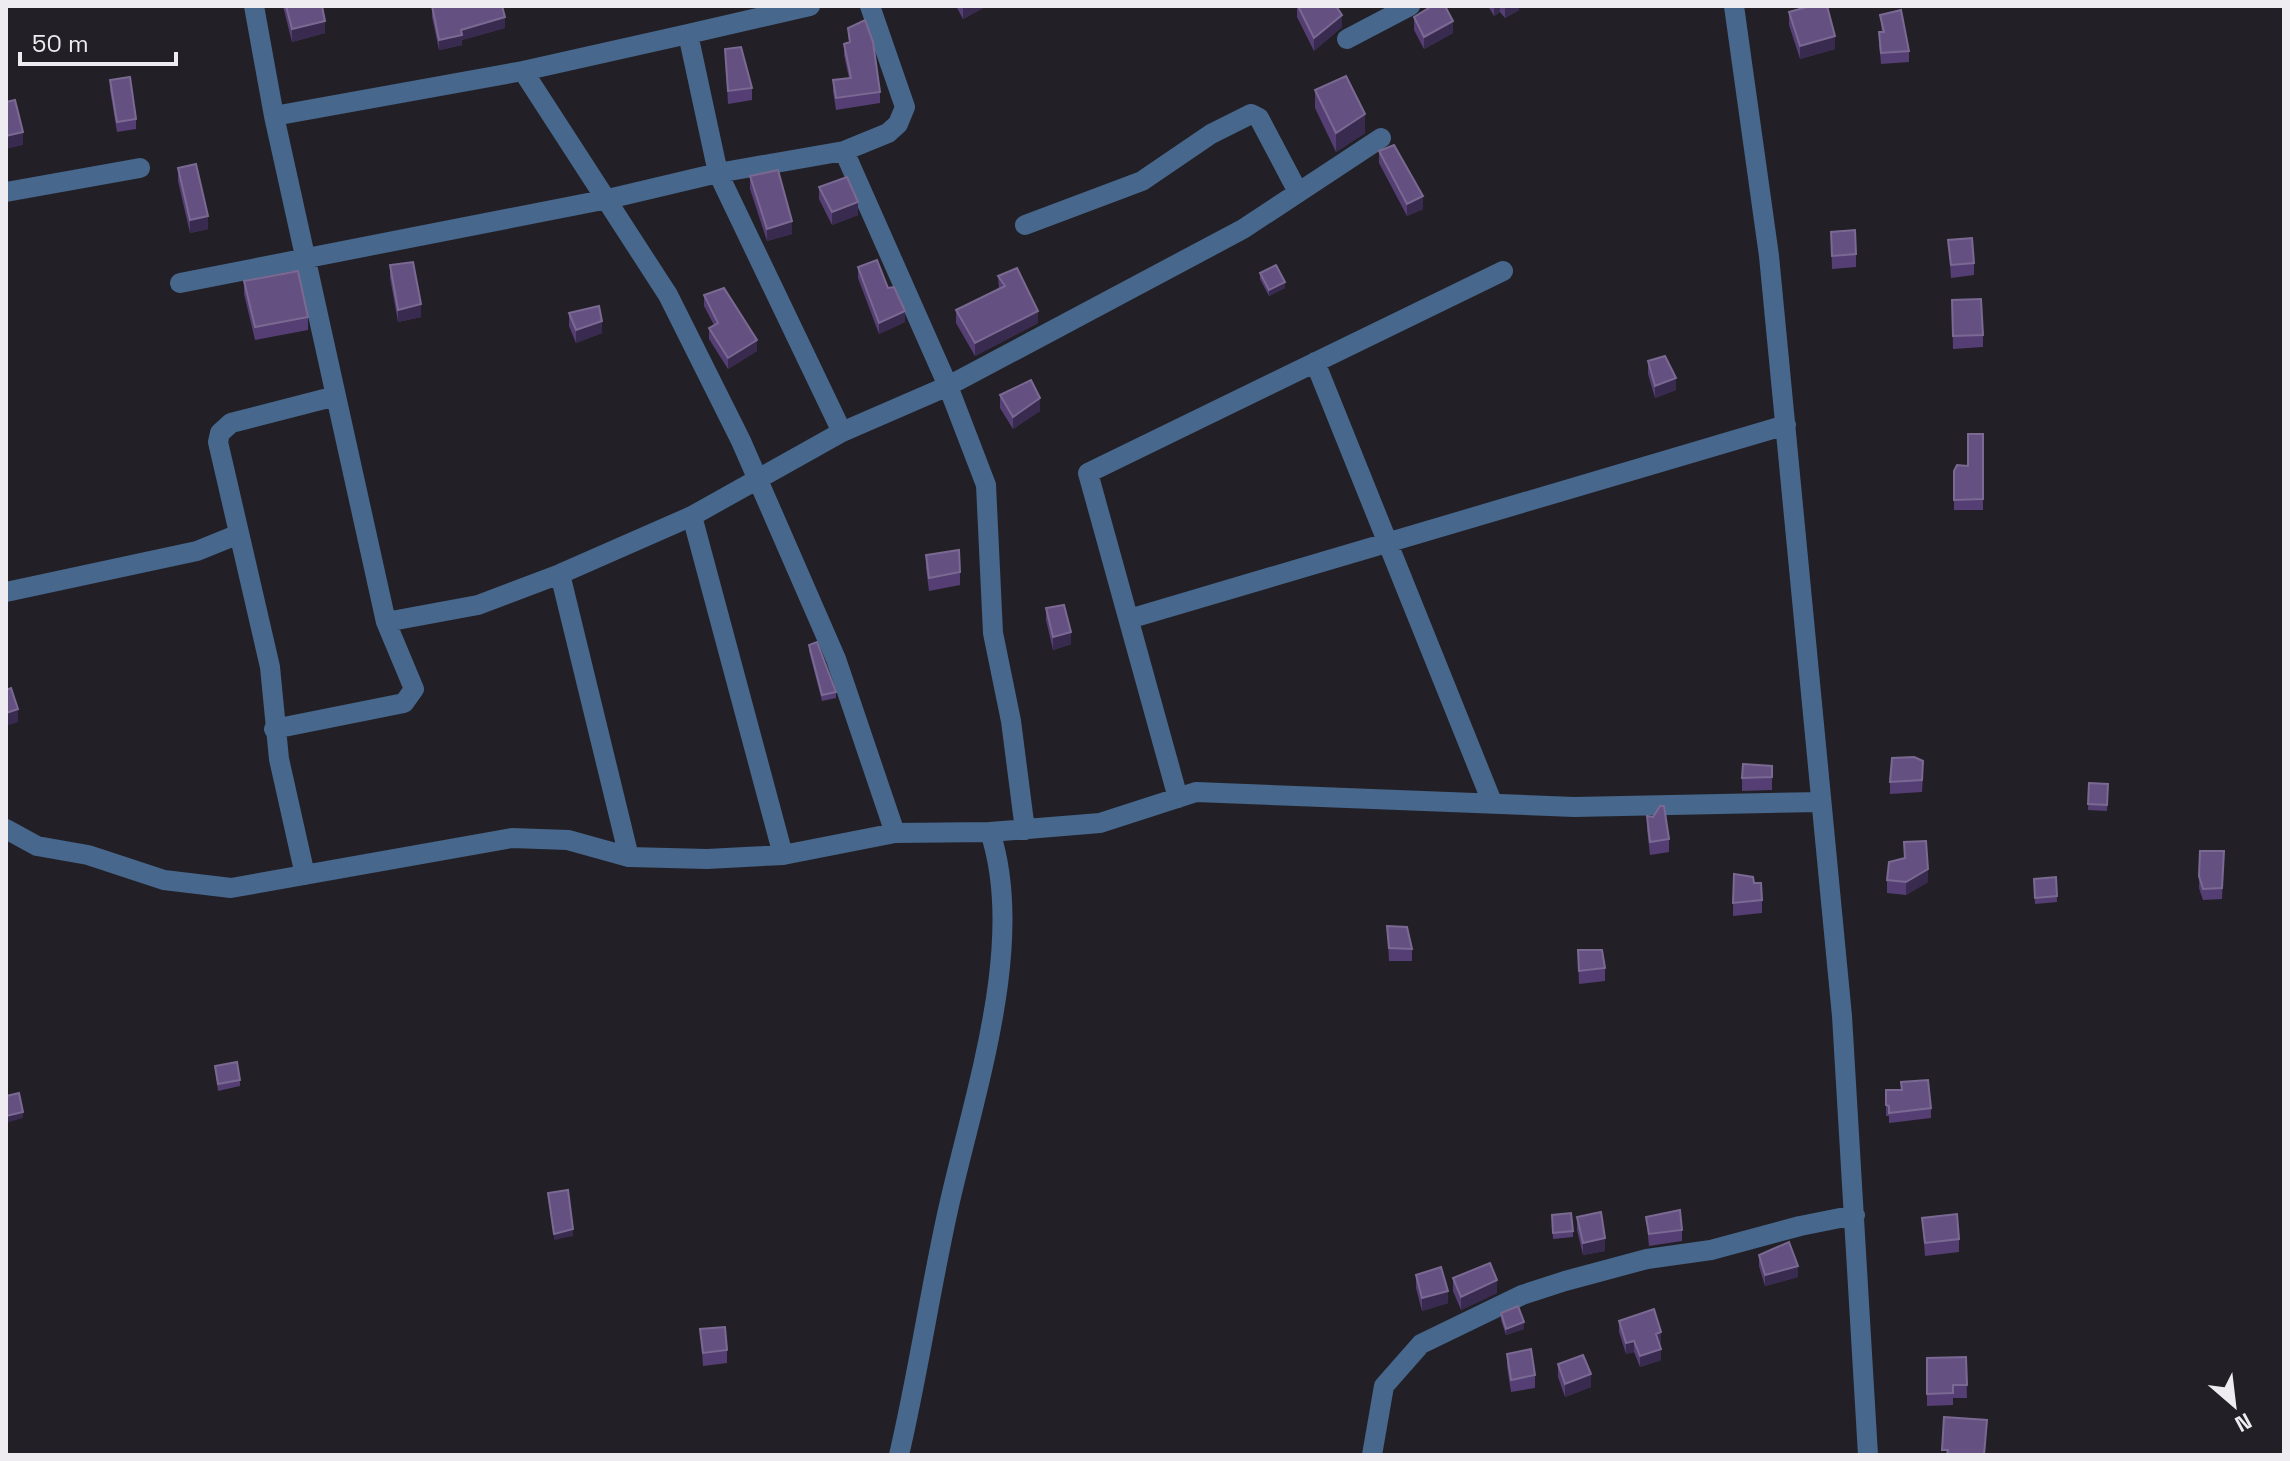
<svg xmlns="http://www.w3.org/2000/svg" width="2290" height="1461" font-family="'Space Grotesk',sans-serif">
<style>
.lines{fill:none;stroke-linecap:round;stroke-linejoin:round}
.minor{stroke:#47678c;stroke-width:20}
.wall{fill:#553e73}
.shaded-wall{fill:#392a4f}
.building{fill:#655181;stroke:#7a6992;stroke-width:2}
</style>
<rect width="100%" height="100%" fill="#222026"/>
<g class="lines">
<!-- minor -->
<path class="minor" d="M254,6L274,116L386,622L414,689L404,703L274,729
M810,6L688,34L718,173L842,432
M1734,6L1769,256L1842,1016L1868,1455
M1347,39L1410,6
M523,71L688,34
M274,116L523,71L668,295L741,441L836,659L895,833
M844,151L948,386L986,485L993,633L1011,721L1025,830
M6,192L140,168
M1025,225L1142,181L1211,134L1251,114L1259,118L1298,192
M180,283L608,199L718,173L844,151L888,133L898,124L905,107L870,6
M1315,362L1492,802
M692,516L783,855
M560,574L629,857
M6,592L197,551L239,534
M1129,619L1786,425
M386,622L478,605L560,574L692,516L842,432L948,386L1243,229L1381,138
M1178,798L1088,473L1503,271
M6,829L37,846L88,855L164,880L231,888L512,838L568,840L629,857L707,859L783,855L895,833L990,832
M305,875L279,759L270,667L218,442L220,433L231,423L336,396
M899,1455C918,1374 930,1291 948,1210C973,1097 1027,944 990,832L1100,823L1196,792L1574,807L1821,802
M1372,1455L1384,1386L1421,1344L1522,1295L1565,1281L1647,1259L1711,1250L1800,1226L1855,1215"/>
</g>
<!-- wall -->
<path class="wall" d="M283,6H322L325,33L292,42Z
M432,6L456,7L505,28L462,40V45L439,50L432,17Z
M956,6H987L963,19Z
M1297,6H1336L1342,27L1314,51L1297,17Z
M1488,6H1519V10L1505,18L1500,12L1494,16Z
M1789,12L1835,49L1800,59L1789,25Z
M1880,15L1909,51V62L1881,64L1879,43V32H1882Z
M1414,17L1453,33L1424,49L1414,30Z
M848,28L880,92V103L836,110L833,91V80L849,78L844,55V44L849,42Z
M725,49L752,88V100L728,104Z
M110,80L136,119V129L117,132L110,90Z
M1315,90L1365,133L1336,152L1315,108Z
M1379,151L1423,209L1407,216L1379,163Z
M178,168L208,229L190,233L178,181Z
M750,176L792,234L767,241L750,189Z
M819,187L858,215L832,225L819,199Z
M1831,232L1856,254V267L1832,269Z
M1948,240L1974,263V275L1951,278Z
M390,265L421,317L398,322L390,278Z
M858,267L888,288L905,322L879,334L858,278Z
M1260,273L1285,288L1269,296L1260,279Z
M998,276L1038,323L975,356L956,323V310L999,289Z
M244,281L308,317V330L255,340L244,294Z
M704,295L757,351L728,369L709,339V328L714,325L704,306Z
M1952,300L1983,335V347L1953,349Z
M569,313L602,333L576,343L569,326Z
M1648,361L1676,390L1655,398L1648,374Z
M1000,395L1040,411L1013,429L1000,408Z
M1983,434V510H1954V471L1968,466Z
M926,555L960,572V585L929,591L926,568Z
M1046,608L1071,644L1053,650L1046,620Z
M809,645L836,692V698L822,701L809,651Z
M1772,766V790L1742,791V778Z
M1923,774L1922,792L1890,794V782Z
M2089,783L2108,784L2107,811L2088,810Z
M1647,816L1669,839V852L1650,855L1647,829Z
M2200,851H2224L2222,899L2203,900L2199,888Z
M2056,877L2057,902L2035,904L2034,879Z
M1887,880L1928,882L1906,895L1887,893Z
M1754,883L1762,900V913L1733,916V903Z
M1387,926L1412,949V961H1389Z
M1578,950L1605,968V981L1579,984Z
M215,1066L240,1080V1086L218,1091Z
M1901,1082L1931,1108V1118L1889,1123V1116H1886V1090H1901Z
M1577,1217L1605,1251L1583,1255L1577,1230Z
M1646,1217L1682,1230V1241L1649,1246Z
M1922,1218L1959,1239V1252L1925,1256Z
M1552,1222L1573,1231V1237L1553,1239Z
M1759,1255L1798,1277L1765,1286L1759,1266Z
M1416,1275L1448,1303L1422,1311L1416,1288Z
M1453,1278L1497,1293L1461,1310L1453,1291Z
M1501,1313L1524,1329L1506,1335L1501,1320Z
M1619,1321L1661,1343L1659,1344L1661,1360L1640,1367L1634,1352L1626,1354L1619,1332Z
M700,1329L727,1350V1363L703,1366Z
M1507,1354L1535,1375V1388L1511,1392L1507,1366Z
M1966,1357L1967,1398H1953V1405L1927,1406V1358Z
M1558,1364L1591,1387L1565,1397L1558,1377Z"/>
<!-- shaded-wall -->
<path class="shaded-wall" d="M963,6H987L963,19Z
M1494,6H1500V12L1494,16Z
M1506,6H1519V10L1505,18V7Z
M1342,15V27L1314,51V38Z
M505,17V28L462,40V45L439,50V40L461,30Z
M325,21V33L292,42V29Z
M1453,21V33L1424,49V37Z
M1835,36V49L1800,59V46Z
M1365,114V133L1336,152V133Z
M23,132V145L6,149V136Z
M1423,196V209L1407,216V204Z
M858,202V215L832,225V212Z
M208,216V229L190,233V220Z
M792,221V234L767,241V229Z
M1285,282V288L1269,296V290Z
M421,304V317L398,322V310Z
M905,311V322L879,334V323Z
M1038,311V323L975,356V343Z
M602,321V333L576,343V330Z
M757,340V351L728,369V358Z
M1676,378V390L1655,398V386Z
M1040,398V411L1013,429V417Z
M1071,632V644L1053,650V637Z
M18,709V722L6,726V713Z
M1928,869V882L1906,895V882Z
M23,1112V1118L6,1123V1116Z
M573,1229V1236L554,1240V1234Z
M1605,1238V1251L1583,1255V1243Z
M1798,1266V1277L1765,1286V1275Z
M1497,1280V1293L1461,1310V1297Z
M1448,1291V1303L1422,1311V1298Z
M1524,1322V1329L1506,1335V1329Z
M1661,1332V1343L1656,1345V1334Z
M1634,1341V1352L1626,1354V1343Z
M1661,1349V1360L1640,1367V1356Z
M1591,1374V1387L1565,1397V1384Z"/>
<!-- building -->
<path class="building" d="M286,6H322L325,21L292,29Z
M432,6H502L505,17L461,30L462,35L439,40Z
M1298,6H1336L1342,15L1314,38Z
M1432,6H1445L1453,21L1424,37L1414,17Z
M1810,6H1827L1835,36L1800,46L1789,12Z
M1901,10L1909,51L1881,53L1879,32H1884L1880,15Z
M865,20L873,42L880,92L836,98L833,80L851,78L844,44L850,42L848,28Z
M741,47L752,88L728,91L725,49Z
M1346,76L1365,114L1336,133L1315,90Z
M130,77L136,119L117,122L110,80Z
M15,100L23,132L6,136V102Z
M1394,145L1423,196L1407,204L1379,151Z
M196,164L208,216L190,220L178,168Z
M778,170L792,221L767,229L750,176Z
M847,177L858,202L832,212L819,187Z
M1855,230L1856,254L1832,256L1831,232Z
M1972,238L1974,263L1951,265L1948,240Z
M877,260L888,288L894,287L905,311L879,323L858,267Z
M413,262L421,304L398,310L390,265Z
M1276,265L1285,282L1269,290L1260,273Z
M1017,268L1038,311L975,343L956,310L1005,286L998,276Z
M298,271L308,317L255,327L244,281Z
M724,288L757,340L728,358L709,328L718,323L704,295Z
M1981,299L1983,335L1953,336L1952,300Z
M599,306L602,321L576,330L569,313Z
M1665,356L1676,378L1655,386L1648,361Z
M1031,380L1040,398L1013,417L1000,395Z
M1968,434H1983V499L1954,500V471L1957,465L1968,466Z
M959,550L960,572L929,578L926,555Z
M1064,605L1071,632L1053,637L1046,608Z
M817,642L836,692L822,695L809,645Z
M11,688L18,709L6,713V690Z
M1914,757L1923,761L1922,780L1890,782L1892,758Z
M1743,764L1772,766V777L1742,778Z
M2089,783L2108,784L2107,805L2088,804Z
M1660,806H1664L1669,839L1650,842L1647,816L1653,817Z
M1926,841L1928,869L1906,882L1887,880L1889,862L1905,858L1904,842Z
M2200,851H2224L2222,888L2203,889L2199,876Z
M1734,874L1753,877L1754,883H1761L1762,900L1733,903Z
M2056,877L2057,896L2035,898L2034,879Z
M1387,926L1407,927L1412,949L1389,948Z
M1578,950H1602L1605,968L1579,971Z
M237,1062L240,1080L218,1084L215,1066Z
M1928,1080L1931,1108L1889,1113V1106L1886,1105V1090H1902L1901,1082Z
M19,1093L23,1112L6,1116V1096Z
M568,1190L573,1229L554,1234L548,1193Z
M1680,1210L1682,1230L1649,1234L1646,1217Z
M1601,1212L1605,1238L1583,1243L1577,1217Z
M1571,1213L1573,1231L1553,1233L1552,1215Z
M1957,1214L1959,1239L1925,1243L1922,1218Z
M1789,1242L1798,1266L1765,1275L1759,1255Z
M1490,1263L1497,1280L1461,1297L1453,1278Z
M1441,1267L1448,1291L1422,1298L1416,1275Z
M1518,1306L1524,1322L1506,1329L1501,1313Z
M1654,1309L1661,1332L1656,1334L1661,1349L1640,1356L1634,1341L1626,1343L1619,1321Z
M725,1327L727,1350L703,1353L700,1329Z
M1531,1349L1535,1375L1511,1380L1507,1354Z
M1583,1355L1591,1374L1565,1384L1558,1364Z
M1966,1357L1967,1385H1953V1393L1927,1394V1358Z
M1944,1417L1987,1420L1984,1455H1947L1948,1450H1942Z"/>
<!-- border -->
<rect width="2290" height="1461" fill="none" stroke="#eeecf0" stroke-width="16"/>
<!-- north arrow -->
<g transform="translate(2234 1405) rotate(152)" stroke="#222026" stroke-width="6" paint-order="stroke">
<path d="M0-6L14 30L0 20L-14 30Z" fill="#eeecf0"/>
<text y="-12" font-size="22" font-weight="bold" text-anchor="middle" fill="#eeecf0">N</text>
</g>
<!-- scale -->
<path d="M20 52v12h156v-12" fill="none" stroke="#eeecf0" stroke-width="4"/>
<text x="32" y="52" font-size="24" fill="#eeecf0" stroke="#222026" stroke-width="6" paint-order="stroke">50 m</text>
</svg>
